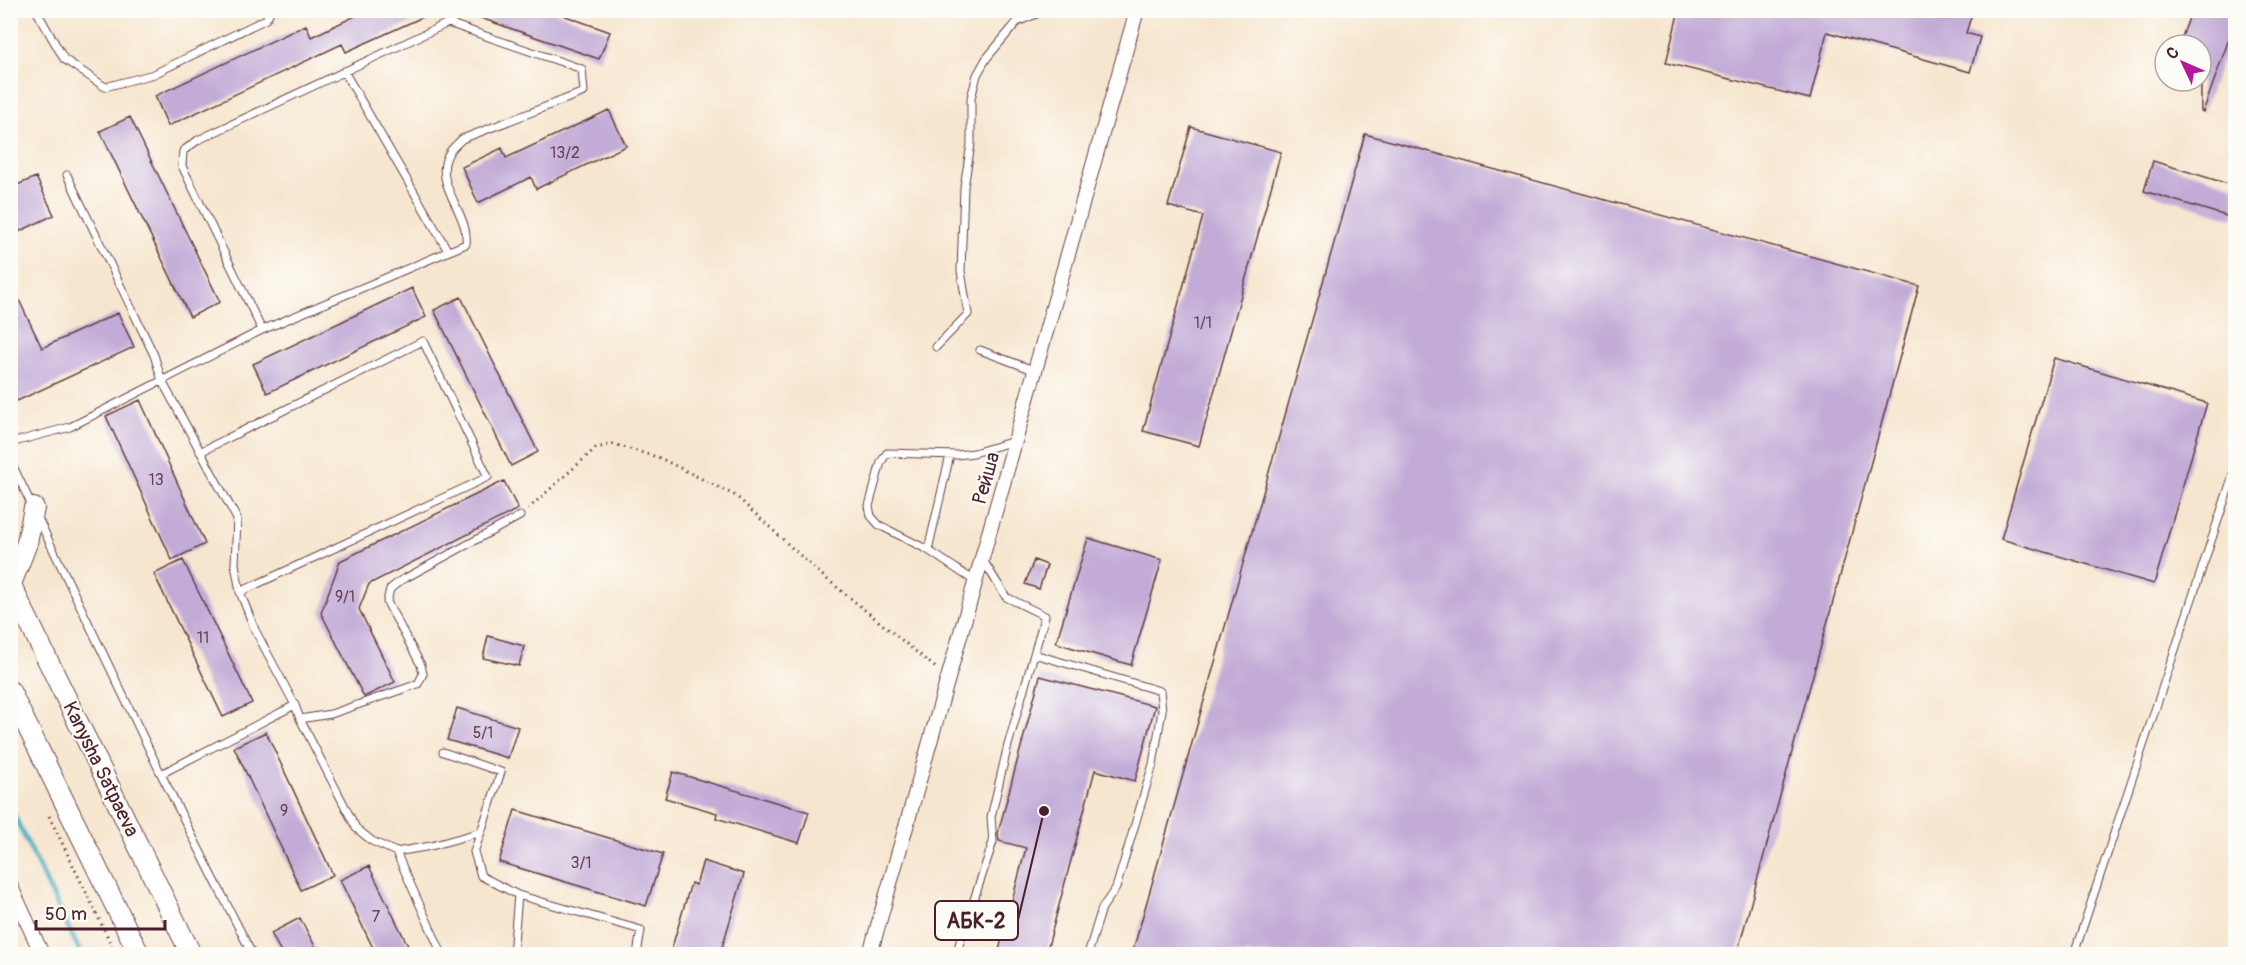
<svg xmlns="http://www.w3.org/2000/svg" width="2246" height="965" font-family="Pangolin,sans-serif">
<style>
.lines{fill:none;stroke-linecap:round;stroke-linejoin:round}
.stream{stroke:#43adc2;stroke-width:5}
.building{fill:#c2acd7}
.lane-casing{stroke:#643d44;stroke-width:9}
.street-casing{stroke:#643d44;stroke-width:16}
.secondary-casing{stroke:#643d44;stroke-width:22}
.path{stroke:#643d44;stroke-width:3;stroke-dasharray:1.5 4.5;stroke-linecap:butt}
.lane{stroke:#fff;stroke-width:7}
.street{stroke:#fff;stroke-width:14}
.secondary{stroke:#fff;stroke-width:20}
.labels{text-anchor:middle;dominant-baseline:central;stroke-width:4.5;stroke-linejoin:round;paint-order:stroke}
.number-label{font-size:16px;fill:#684256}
.street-label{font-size:20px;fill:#4a1f2b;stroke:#fdfcf7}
.leader{fill:none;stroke:#4a1f2b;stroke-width:2}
.callout-dot{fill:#4a1f2b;stroke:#fdfcf7;stroke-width:2}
.callout{fill:#fdfcf7;stroke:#4a1f2b;stroke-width:2}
.callout-label{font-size:21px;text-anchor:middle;font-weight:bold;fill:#4a1f2b}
</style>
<rect width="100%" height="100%" fill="#fdfcf7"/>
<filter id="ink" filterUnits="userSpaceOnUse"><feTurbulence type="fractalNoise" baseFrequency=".0167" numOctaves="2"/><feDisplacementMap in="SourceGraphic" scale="12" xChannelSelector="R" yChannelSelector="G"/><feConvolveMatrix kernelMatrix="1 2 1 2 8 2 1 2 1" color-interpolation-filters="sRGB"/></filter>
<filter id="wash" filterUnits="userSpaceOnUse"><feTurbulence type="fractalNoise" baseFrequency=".008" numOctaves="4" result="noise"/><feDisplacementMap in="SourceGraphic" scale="24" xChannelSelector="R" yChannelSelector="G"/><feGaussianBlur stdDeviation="1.35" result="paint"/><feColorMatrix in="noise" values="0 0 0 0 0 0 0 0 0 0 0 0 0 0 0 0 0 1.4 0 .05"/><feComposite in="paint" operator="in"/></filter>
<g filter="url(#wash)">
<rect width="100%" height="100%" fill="#f6e6cf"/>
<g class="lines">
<!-- stream -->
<path class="stream" d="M10,807L81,954"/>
</g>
<g id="blocks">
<!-- building -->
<path class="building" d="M368,10H438L346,52L342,44L168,126L155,96L306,25L311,37Z
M466,10H549L610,32L599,59L466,13Z
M1679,10H1973L1966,33L1980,37L1970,72L1827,32L1810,99L1666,63Z
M2192,10H2235V22L2203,112L2201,111V45H2179Z
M609,110L626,146L536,189L531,177L478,203L462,167L502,148L506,158Z
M130,117L220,302L190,317L100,131Z
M1191,127L1281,152L1199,446L1143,431L1203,216L1168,206Z
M1365,134L1919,286L1737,954H1132Z
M2153,161L2235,186V210L2233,218L2144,191Z
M36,177L54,215L10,236V188Z
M10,281L42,348L118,313L134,347L17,401L10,386Z
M412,288L426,317L267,393L253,364Z
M461,297L538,452L511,466L434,310Z
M2054,358L2207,403L2154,584L2001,539Z
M140,400L205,544L172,560L106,416Z
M504,481L518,509L369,584L359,609L395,682L364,697L321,613L340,561Z
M1088,538L1162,560L1131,665L1056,643Z
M183,560L252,703L223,717L154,574Z
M1034,560L1047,565L1039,589L1025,584Z
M488,636L524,646L519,666L483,658Z
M1040,676L1155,706L1135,781L1095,770L1046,954H998L1026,848L999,841L998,833Z
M457,708L518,727L508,758L447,740Z
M266,732L333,875L301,890L234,747Z
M673,772L809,812L799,843L716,818L717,813L665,798Z
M515,810L663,854L646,906L499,862Z
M703,861L744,874L720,954H670L691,883L696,885Z
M369,866L412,954H376L340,880Z
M300,918L319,954H282L271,933Z"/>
</g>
</g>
<g filter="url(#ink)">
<use href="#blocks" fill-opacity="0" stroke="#643d44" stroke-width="1.5"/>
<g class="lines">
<!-- lane casing -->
<g class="lane-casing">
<path id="lane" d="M36,10L64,59L105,87L154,74L266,19L271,10
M344,71L448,251
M67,175L154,355L162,381L237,519L235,564L240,592L255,630L295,705L300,719L356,828L372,841L396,852L442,954
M936,347L968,314L961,271L964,187L971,144V98L977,75L986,59L1017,22L1046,10
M980,350L1036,371
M10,443L70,427L262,330L466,244C470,213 431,183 449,153C452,148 458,143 462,139L584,92L582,69L448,23L198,140L183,151L182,166L262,330
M200,452L423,341L488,477L240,592
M10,460L161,774L252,954
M928,550L950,455
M983,560L1006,597L1045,616L1034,654L1160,691L1162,711L1153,764L1116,888L1102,908L1088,954
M976,582L928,550L879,525L871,516L869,506L881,462L887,453L957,455L974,453L1014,441
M300,719L331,714L418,684L423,674L421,665L387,602L390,589L400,581L520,516
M161,774L295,705
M481,832L474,852L481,876L518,895L641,930L637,954
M396,852L431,846L481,832L501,772L443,752
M513,954L518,895
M956,954L993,842L991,817L1008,745L1034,654
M2074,954L2236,466"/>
</g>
<!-- street casing -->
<g class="street-casing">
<path id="street" d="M10,885L42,954
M870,954L1137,10"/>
</g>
<!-- secondary casing -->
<g class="secondary-casing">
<path id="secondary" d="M10,583L191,954
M11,584L27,543L34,508
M10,691L139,954"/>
</g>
<!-- path -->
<path class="path" d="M528,509L596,448L613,444L660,458L736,496L817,571L936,668
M49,816L116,954"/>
<!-- lane -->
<use href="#lane" class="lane"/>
<!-- street -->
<use href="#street" class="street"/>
<!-- secondary -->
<use href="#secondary" class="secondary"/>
</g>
</g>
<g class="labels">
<!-- number labels -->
<g class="number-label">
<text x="565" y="153">13/2</text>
<text x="1203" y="323">1/1</text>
<text x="156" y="480">13</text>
<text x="345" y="597">9/1</text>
<text x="203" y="638">11</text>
<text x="483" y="733">5/1</text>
<text x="284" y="811">9</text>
<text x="581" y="863">3/1</text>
<text x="376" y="917">7</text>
</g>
<!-- street labels -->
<g class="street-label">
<text transform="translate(986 478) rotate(-74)">Рейша</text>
<text transform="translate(101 769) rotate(64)">Kanysha Satpaeva</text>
</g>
</g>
<!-- callouts -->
<path class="leader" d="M1044 811L1018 920"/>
<circle class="callout-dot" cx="1044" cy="811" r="6"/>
<rect class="callout" x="935" y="901" width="83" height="39" rx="6"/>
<g class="callout-label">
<text x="976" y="928">АБК-2</text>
</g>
<!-- margin -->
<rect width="2246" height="965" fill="none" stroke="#fdfcf7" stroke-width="36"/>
<!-- north arrow -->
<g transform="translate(2183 63) rotate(314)"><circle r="28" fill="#fdfcf7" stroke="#b5a4a5" stroke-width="1.5"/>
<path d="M0-4.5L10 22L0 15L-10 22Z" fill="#b5179e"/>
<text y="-9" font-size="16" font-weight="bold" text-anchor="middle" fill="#4a1f2b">С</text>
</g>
<!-- scale -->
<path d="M36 920v9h129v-9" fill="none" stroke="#4a1f2b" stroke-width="3"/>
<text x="45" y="920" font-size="18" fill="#4a1f2b" stroke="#fdfcf7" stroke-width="4.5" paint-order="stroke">50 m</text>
</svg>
